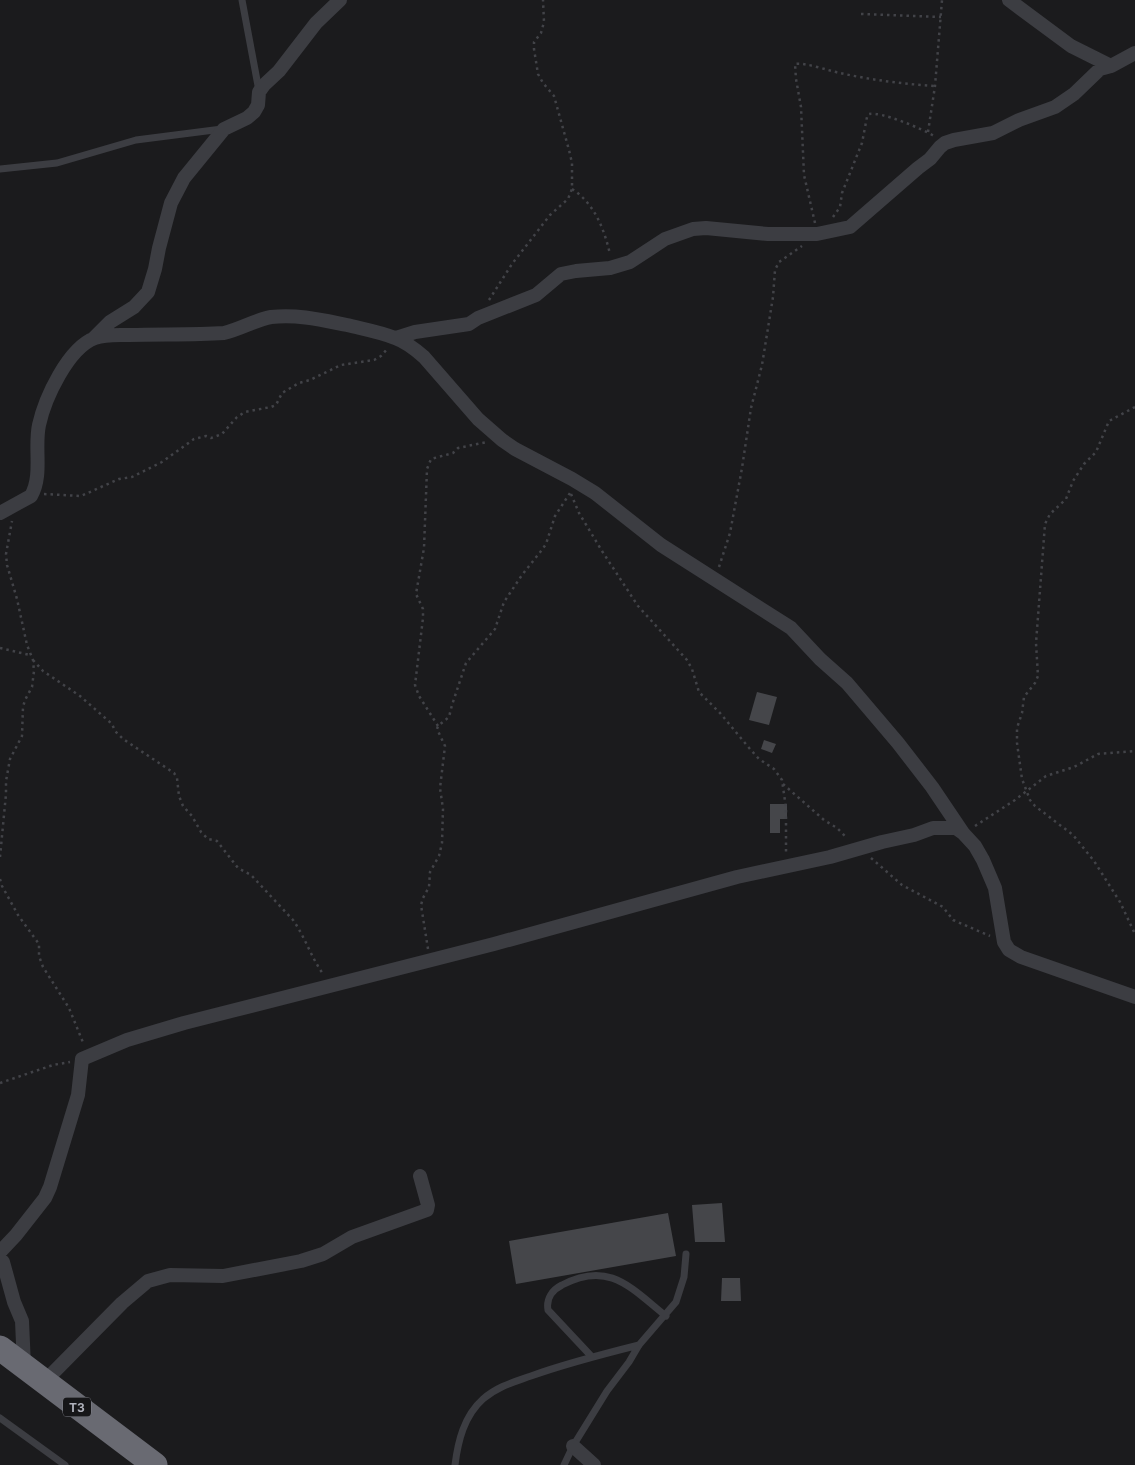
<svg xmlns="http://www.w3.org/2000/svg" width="1135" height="1465" font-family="Inter,sans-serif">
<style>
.building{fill:#45464a}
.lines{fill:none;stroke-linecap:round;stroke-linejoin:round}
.path{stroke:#424348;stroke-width:2.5;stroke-dasharray:2.5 4;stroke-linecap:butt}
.lane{stroke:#3c3d42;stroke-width:7}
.street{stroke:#3c3d42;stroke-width:14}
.highway{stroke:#696a72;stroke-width:25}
.labels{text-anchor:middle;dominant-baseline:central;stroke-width:5;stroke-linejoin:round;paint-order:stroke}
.shield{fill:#161618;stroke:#81828a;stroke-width:1}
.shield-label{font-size:12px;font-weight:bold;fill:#afb1bb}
</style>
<rect width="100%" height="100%" fill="#1b1b1d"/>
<!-- building -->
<path class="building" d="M757,692L777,697L769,725L749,720Z
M764,740L776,744L772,753L761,749Z
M770,804H787V819H780V833H770Z
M722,1203L725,1242H695L692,1205Z
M668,1213L676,1256L516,1284L509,1241Z
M722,1278H740L741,1301H721Z"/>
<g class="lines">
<!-- path -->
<path class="path" d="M861,14L941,17
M928,132L935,86L942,0
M572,189C595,204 604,229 610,254
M833,217L840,207L842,193L862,143L867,117L869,114C880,111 923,129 934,136
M815,223L804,175L801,107L796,79L795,64C805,62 829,71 840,73C871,80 904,84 935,86
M489,300L512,264L550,215L568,199L572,189V163L569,150L554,96L543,83L538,74L534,49V42L541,33L544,22L543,0
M1135,407L1109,421L1096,452L1084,464L1073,481L1066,499L1050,514L1045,524L1036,643L1038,676L1035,683L1024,697L1022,713L1017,728V743L1022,779L1030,800L1035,806L1073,835L1094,861L1120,902L1135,934
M44,494L81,496L119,479L132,477L162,462L194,439L206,436L211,438L222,434L237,417L245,412L271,407L276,405L282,393L299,383L310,380L341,365L374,360L381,356L388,348
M571,494L579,513L602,551L638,606L687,660L692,669L699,692L720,713L750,749L759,759L774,769L782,780L786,808V854
M719,567L730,533L742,468L751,408L762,365L773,297L775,270L779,262L802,246
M0,648L30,655
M33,660L43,671L80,696L112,724L115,731L123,739L174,773L177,778L179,796L183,806L192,816L201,832L208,839L217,841L238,868L251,875L293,920C305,937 311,957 323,974
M438,726L419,696L415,685L423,618V609L416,594L424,548L427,469L431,459L453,453L458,448L487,442
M783,784L824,820L837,828L847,838
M975,826L1015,800L1046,776L1074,767L1098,754L1135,751
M0,857L6,794V781L10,759L22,736L23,707L25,700L32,687L34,671L33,660L27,645L17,599L7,565L6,554L12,521
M871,858L902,885L943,907L953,920L990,936
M0,879L2,886L18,915L39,944V956L43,967L69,1008L84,1045
M428,949L421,905L423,898L429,887L430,872L439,856L442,843L443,809L440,788L445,746L437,729L438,726L449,717L452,705L466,663L495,629L504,602L522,575L541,551L546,544L555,516L570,493
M0,1083L53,1065L70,1062"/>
<!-- lane -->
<path class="lane" d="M242,0L259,91
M0,169L57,163L136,140L222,129
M592,1357L548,1310C546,1299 552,1290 562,1285C609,1260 631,1288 666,1316
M0,1418L65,1465
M455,1465C458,1441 464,1416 483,1399C498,1386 514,1382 531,1376C567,1363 603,1354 639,1345
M564,1465L573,1446L607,1391L629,1362L639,1345L676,1302L684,1277L686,1254"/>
<!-- street -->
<path class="street" d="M1009,0L1071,46L1111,66
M94,338L110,322L134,307L148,292L155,269L159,248L171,203L184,178L224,129L247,118L254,112L258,105L259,92L264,85L279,71L316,23L340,0
M396,338L415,332L469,324L478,318L536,295L561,274L576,271L610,268L630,262L665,239L693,229L706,228L768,234H817L850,227L918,168L930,159L940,147L945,143L954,140L993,133L1019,120L1055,107L1074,94L1100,69L1111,66L1135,53
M0,513L31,496C43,475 34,448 39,425C45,398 68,348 95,338C105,334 119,335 129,335C161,334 193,335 224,333C241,329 255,320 271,317C298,314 322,320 347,325C363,329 380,332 395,338C406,342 415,349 424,357L478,419L502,440L515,449L572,479L595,493L661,545L791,628L820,659L847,683L898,743L932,787L963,833L975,846L983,860L995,888L1004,942L1009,950L1021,957L1135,997
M0,1252L16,1235L45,1198L50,1187L78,1095L82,1059L127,1040L184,1023L494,944L737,877L830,857L882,842L914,835L933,828H956L963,833
M0,1259L3,1262L14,1302L22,1321L24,1366
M44,1382L122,1303L148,1281L170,1275L223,1276L301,1261L323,1254L352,1237L427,1210L428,1205L420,1176
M573,1446L594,1465"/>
<!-- highway -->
<path class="highway" d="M0,1348L155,1465"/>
</g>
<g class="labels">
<!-- shield labels -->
<rect class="shield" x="63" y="1397.5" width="28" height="19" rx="4"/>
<g class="shield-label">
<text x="77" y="1407">T3</text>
</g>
</g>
</svg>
